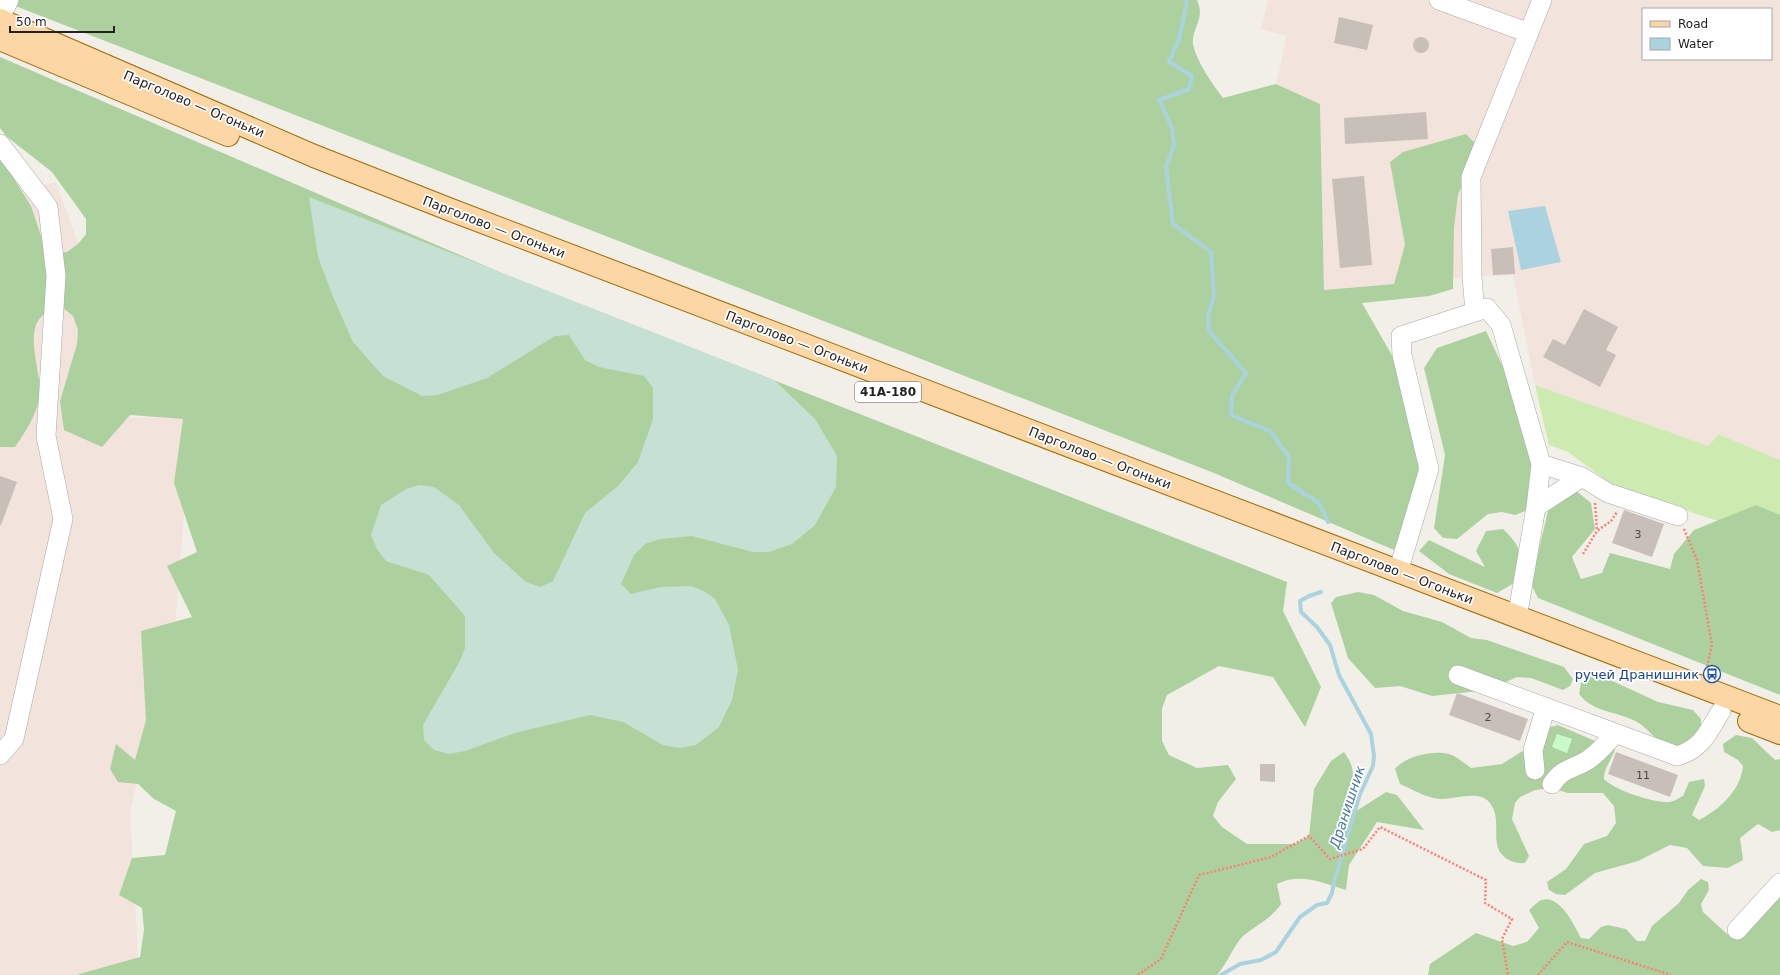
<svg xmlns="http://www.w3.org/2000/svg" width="1780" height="975" font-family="'DejaVu Sans',sans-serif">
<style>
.military{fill:#f3e3dd;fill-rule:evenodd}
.grass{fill:#cdebb0}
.forest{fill:#add19e}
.wetland{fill:#c6e0d4}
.park{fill:#c8facc}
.water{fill:#aad3df}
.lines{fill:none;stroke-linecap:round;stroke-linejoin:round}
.stream{stroke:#aad3df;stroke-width:4}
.building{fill:#c7bfb8}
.minor-casing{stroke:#a9a9a9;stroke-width:20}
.major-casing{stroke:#a06b00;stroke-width:24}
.path{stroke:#fa8072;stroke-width:2.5;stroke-dasharray:2 2;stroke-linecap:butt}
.minor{stroke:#fff;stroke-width:19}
.major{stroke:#fcd6a4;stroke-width:22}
.labels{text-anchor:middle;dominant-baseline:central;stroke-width:3.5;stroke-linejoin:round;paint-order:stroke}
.number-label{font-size:11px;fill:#4b4948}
.shield{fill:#fff;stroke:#646464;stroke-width:1}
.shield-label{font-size:12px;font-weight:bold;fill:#222}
.street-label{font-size:13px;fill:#222;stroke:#fff}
.transit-label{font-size:13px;fill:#164399;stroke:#fff;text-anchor:end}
.water-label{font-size:14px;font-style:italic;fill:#4a7aab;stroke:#fff}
</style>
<rect width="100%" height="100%" fill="#f2efe9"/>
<!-- military -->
<path class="military" d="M1268,0H1780V460L1718,434L1709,446L1535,385L1513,275L1472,277L1324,290L1320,104L1276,84L1287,36L1261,29ZM1643,9H1771V59H1643Z
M56,182L86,265L76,415L183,419L184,515L175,629L130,811L139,975H0V416L11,193Z"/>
<!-- grass -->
<path class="grass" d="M1535,385L1709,446L1718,434L1780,460V542L1614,486L1568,452L1549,445Z"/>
<!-- forest -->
<path class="forest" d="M0,0H1197C1206,19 1191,29 1193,44C1197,63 1212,83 1223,98L1276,84L1320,104L1324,290L1394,284L1405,245L1390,162L1403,152L1466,134L1475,143L1471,168L1458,194L1454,228L1453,289L1429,296L1362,303L1401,371L1420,459L1411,510L1394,550L1214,473Z
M0,57L504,274L1287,582L1283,611L1321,687L1305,727L1273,677L1219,666L1167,695L1162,709V741L1169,755L1197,768L1228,765L1236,779L1218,802L1213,816L1222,827L1247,844H1295L1309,836L1314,789L1331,761L1344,752C1363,779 1345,780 1348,806L1358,810L1386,792L1397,795L1424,830L1377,822L1349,865L1346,890C1324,883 1299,872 1277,884L1281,904C1271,919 1256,925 1243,936C1234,945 1227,964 1217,975H76L140,957L144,930L142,908L119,895L132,858L165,855L176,811L154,799L138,784L118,782L110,769L116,744L135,760L146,720L141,631L192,617L167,566L197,552L174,483L183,419L130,415L102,447L64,430L60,401L77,344L78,330L73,316L62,307C22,314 35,350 39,380C39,384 41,390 40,395C37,414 26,431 15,447H0V156L31,206L44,245L54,253L67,252L78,244L86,234V219L52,172L6,136L0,128Z
M1486,331L1523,409L1537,482L1528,510L1515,515L1502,512L1488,514L1457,539L1443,538L1434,528L1445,455L1424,368L1437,348Z
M1575,490L1591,503L1595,529L1572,557L1581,579L1602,573L1610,553L1670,569L1674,554L1694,530L1756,505L1780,515V695L1538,598L1531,584L1551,498Z
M1503,529C1523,548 1523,556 1516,582L1497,593L1449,574L1419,551L1429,540L1485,567L1476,551L1486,531Z
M1358,592L1374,595L1403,611L1442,622L1471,638L1487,640L1564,667L1573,679L1570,686L1563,690L1531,678L1517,677L1488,690L1432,696L1400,686L1375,688L1348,658L1331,603L1336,597Z
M1593,672L1658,702L1693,710L1701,719V731C1693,737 1684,747 1672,746C1656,744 1650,729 1637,722C1618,711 1593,713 1579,694L1581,683Z
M1558,725L1595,741L1611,742L1615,749C1612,760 1604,767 1604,779C1614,790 1653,803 1669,802C1673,802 1679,798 1683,796L1689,782L1704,779L1705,786L1692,815L1699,820C1719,810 1741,790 1743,766L1738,760L1724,752L1723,744L1736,735L1752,738L1775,760L1780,759V830L1772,832L1758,824L1740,838L1743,860L1728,868L1703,866L1687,848L1670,845L1638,861L1595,873L1565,895L1556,894L1549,890L1547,882L1566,869L1584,844L1607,836L1616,823L1614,806L1603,793H1568L1551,788L1535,790L1520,797L1515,803L1512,819L1529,856L1525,863C1514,864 1502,859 1498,848C1493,832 1501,819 1490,803C1479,789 1454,800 1440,799C1426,798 1412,789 1400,784L1395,769C1406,756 1432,750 1449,754C1456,756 1464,763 1471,768L1502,764L1535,743L1544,729Z
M1701,879L1708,882L1709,890L1701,904L1703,912L1727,934L1743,937L1780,894V975H1428L1430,964L1476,933L1513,946L1527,942L1539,928L1529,910C1533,907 1538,901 1542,900C1560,894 1575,927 1581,938L1589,939L1601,927L1608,925L1626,929L1637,941H1645L1652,926L1679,903L1688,890Z"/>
<!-- wetland -->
<path class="wetland" d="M309,197L774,380L815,419L837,456L836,487L815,525L792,544L769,552H753L692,536L660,539L645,544L634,555L621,584L631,594L661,587L691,586L704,591L715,599L729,625L738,670L732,700L719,727L696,745L679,748L663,745L623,722L590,715L515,733L465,751L449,754L434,750L424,740L423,725L460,661L465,648V616L429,575L386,561L377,549L371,535L381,505L406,489L420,485L434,487L459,505L494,553L526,582L540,587L553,581L585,513L618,486L638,462L653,419V388L644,376L599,367L585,360L569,335L555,336L487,378L438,395L422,396L383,376L353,342L334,299L318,257Z"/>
<!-- park -->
<path class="park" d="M1557,734L1572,739L1567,753L1552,747Z"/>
<!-- water -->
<path class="water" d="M1545,206L1561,262L1521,270L1508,211Z"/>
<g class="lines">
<!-- stream -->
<path class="stream" d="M1185,0L1187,2L1179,39L1169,62L1192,76L1189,89L1159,100L1172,128L1174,145L1166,167L1173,224L1211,252L1214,296L1208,315L1209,331L1246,373L1232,396L1231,415L1270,431L1289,457L1288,483L1319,503L1328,522
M1221,975L1240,964L1261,960L1276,952L1300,917L1317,905L1327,903L1332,893L1334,882L1360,794L1373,766L1374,756L1371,734L1339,675L1330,645L1317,627L1301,612L1300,601L1309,596L1321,592"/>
</g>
<!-- building -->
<path class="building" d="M1339,17L1373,25L1367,50L1334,43Z
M1413 45a8 8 0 1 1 16 0a8 8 0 1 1-16 0Z
M1426,112L1428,139L1345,144L1344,118Z
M1364,176L1372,265L1340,268L1332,179Z
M1513,247L1515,274L1493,275L1491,249Z
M1584,309L1618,327L1606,350L1616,355L1600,387L1543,357L1553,339L1565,345Z
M0,476L17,482L1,525H0Z
M1624,510L1664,524L1652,557L1612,543Z
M1457,693L1528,719L1520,741L1449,715Z
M1616,752L1678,775L1670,797L1608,774Z
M1260,764H1275V782L1260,781Z"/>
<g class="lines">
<!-- minor casing -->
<g class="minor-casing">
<path id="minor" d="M1439,0L1529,33
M0,17L9,0
M0,144L48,207L56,276L46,436L63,519L14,739L0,755
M1475,312L1472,277L1471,177L1542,0
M1541,464L1582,477L1608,493L1678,516
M1536,507L1582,477
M1398,572L1429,469L1402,355L1401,336L1487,308L1501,325L1541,464L1536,507L1517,618
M1458,675L1677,756C1702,749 1708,732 1721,711
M1535,770L1533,750L1546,707
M1552,784C1562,768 1574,769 1588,760C1599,752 1607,743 1615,733
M1737,930L1780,883"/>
</g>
<!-- major casing -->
<g class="major-casing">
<path id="major" d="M0,20L314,156L451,210L1780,717
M0,39L228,135
M1749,721L1780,733"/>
</g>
<!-- path -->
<path class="path" d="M1595,503L1597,531
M1684,529L1697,560L1712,645L1706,671
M1583,554L1597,531L1611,521L1617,512
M1138,975L1161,959L1199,875L1271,857L1309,836L1330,859L1363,849L1380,827L1486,880L1485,903L1512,919L1502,939L1508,975
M1538,975L1567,942L1671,975"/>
<!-- minor -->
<use href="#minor" class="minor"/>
<!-- major -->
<use href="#major" class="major"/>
</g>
<!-- icons -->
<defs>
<g id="bus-ring" transform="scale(0.9)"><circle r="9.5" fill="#fff" stroke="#1a4fb4" stroke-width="1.5"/><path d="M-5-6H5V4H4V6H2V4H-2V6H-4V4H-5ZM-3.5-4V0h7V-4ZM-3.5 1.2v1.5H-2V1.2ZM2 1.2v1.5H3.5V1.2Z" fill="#1a4fb4"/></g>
</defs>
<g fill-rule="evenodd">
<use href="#bus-ring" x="1712" y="674"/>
</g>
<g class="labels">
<!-- number labels -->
<g class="number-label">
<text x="1638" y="534">3</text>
<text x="1488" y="717">2</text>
<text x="1643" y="775">11</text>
</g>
<!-- shield labels -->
<rect class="shield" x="855" y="382" width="66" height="20" rx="3"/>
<g class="shield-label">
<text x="888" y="392">41А-180</text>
</g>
<!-- street labels -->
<g class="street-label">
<text transform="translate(194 104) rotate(23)">Парголово — Огоньки</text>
<text transform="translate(494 227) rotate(21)">Парголово — Огоньки</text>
<text transform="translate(797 342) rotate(21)">Парголово — Огоньки</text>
<text transform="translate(1100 458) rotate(21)">Парголово — Огоньки</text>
<text transform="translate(1402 573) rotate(21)">Парголово — Огоньки</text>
</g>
<!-- transit labels -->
<g class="transit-label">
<text x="1699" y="674">ручей Дранишник</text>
</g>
<!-- water labels -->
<g class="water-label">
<text transform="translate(1347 807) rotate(-72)">Дранишник</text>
</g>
</g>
<!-- legend -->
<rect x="1642" y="8" width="130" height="52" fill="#ffffff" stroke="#a7a7a7"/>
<rect x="1650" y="21" width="20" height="6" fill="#fcd6a4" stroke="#a7a7a7"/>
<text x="1678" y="28" font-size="12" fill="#222222">Road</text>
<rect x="1650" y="38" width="20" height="12" fill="#aad3df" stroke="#a7a7a7"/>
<text x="1678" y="48" font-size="12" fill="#222222">Water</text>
<!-- scale -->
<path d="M10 26v6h104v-6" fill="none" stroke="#222222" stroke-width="2"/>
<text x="16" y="26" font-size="12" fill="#222222" stroke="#ffffff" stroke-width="3" paint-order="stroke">50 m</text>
</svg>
